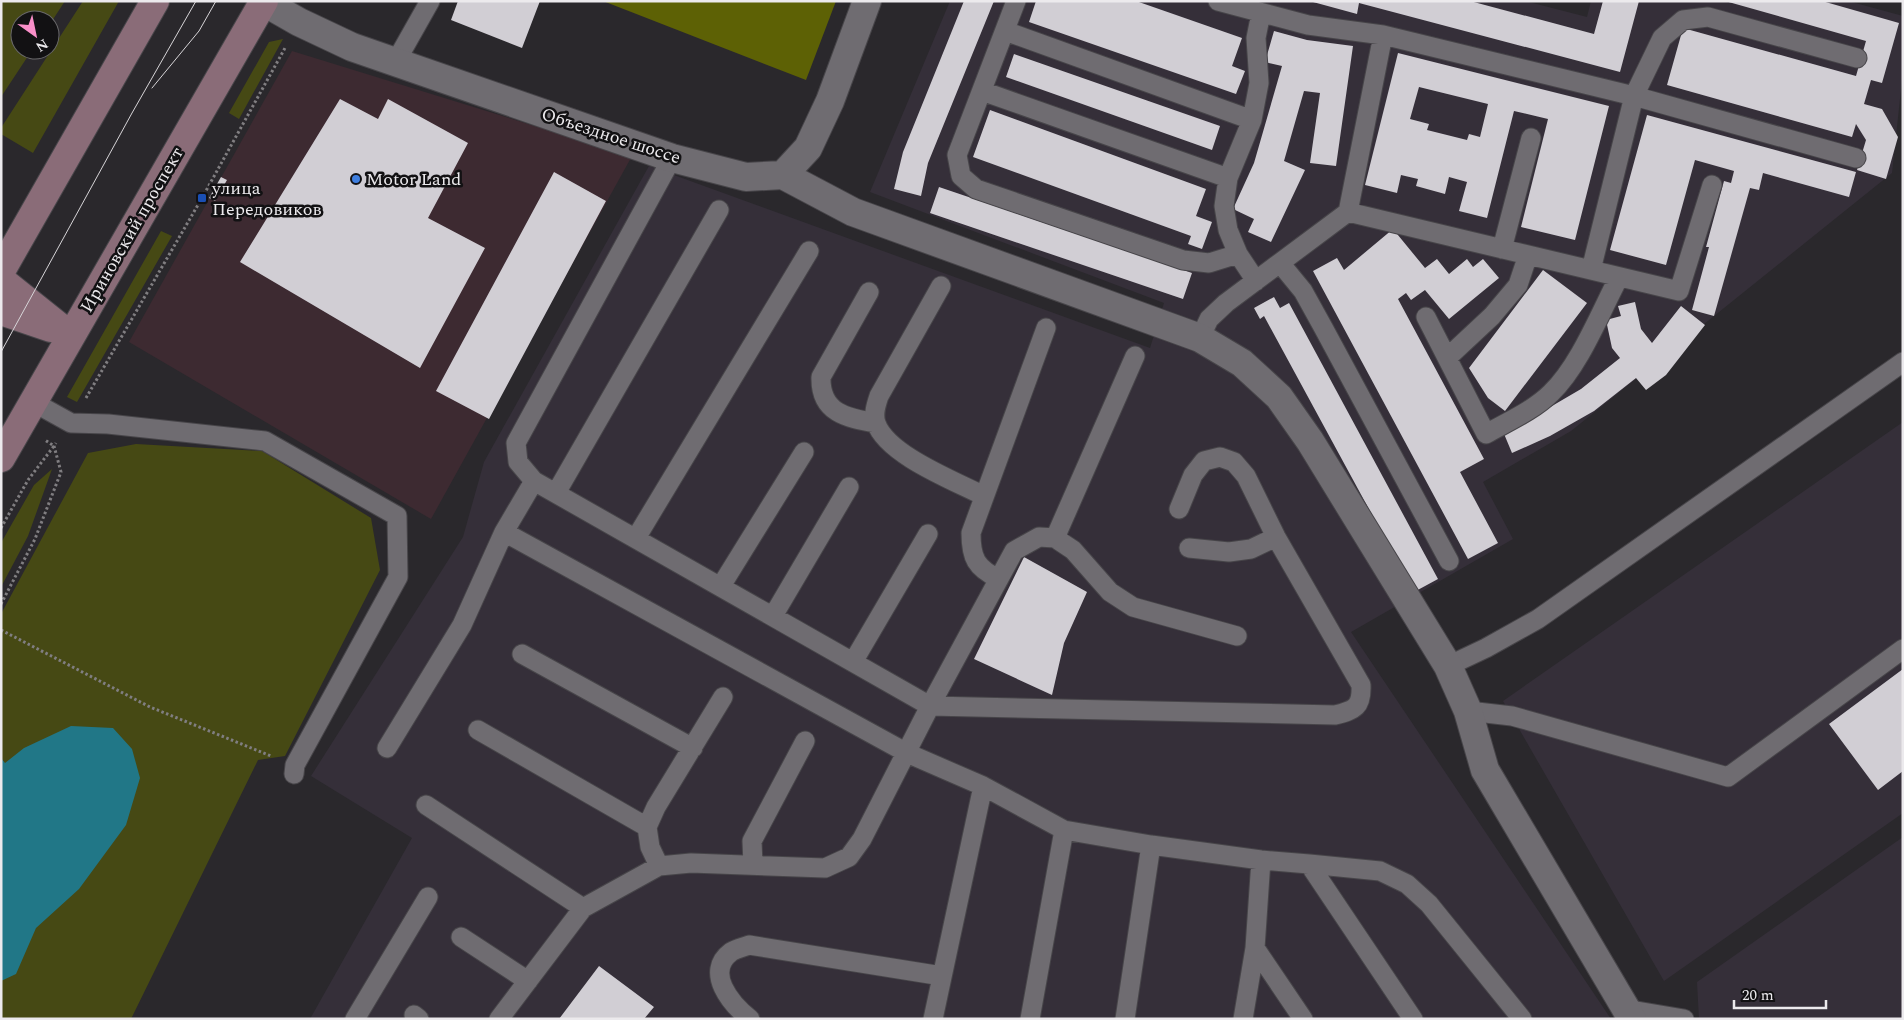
<svg xmlns="http://www.w3.org/2000/svg" width="1904" height="1020" font-family="Spectral,serif">
<style>
.commercial{fill:#3d2a31}
.built{fill:#352f39}
.green{fill:#464914}
.forest{fill:#5d6105}
.water{fill:#217787}
.building{fill:#d1ced4;fill-rule:evenodd}
.lines{fill:none;stroke-linecap:round;stroke-linejoin:round}
.lane-casing{stroke:#474549;stroke-width:21}
.street-casing{stroke:#474549;stroke-width:30}
.secondary-casing{stroke:#474549;stroke-width:30}
.path{stroke:#807e81;stroke-width:3;stroke-dasharray:2.5 2.5;stroke-linecap:butt}
.lane{stroke:#6f6c71;stroke-width:19}
.street{stroke:#6f6c71;stroke-width:28}
.secondary{stroke:#8a6c78;stroke-width:28}
.tram{stroke:#d7d5d8;stroke-width:1}
.shop-dot{fill:#3f7fe0;stroke:#121113;stroke-width:2}
.transit-dot{fill:#1a4fb4;stroke:#121113;stroke-width:2}
.labels{text-anchor:middle;dominant-baseline:central;stroke-width:5;stroke-linejoin:round;paint-order:stroke}
.street-label{font-size:18px;fill:#eceaed;stroke:#121113}
.poi-label{font-size:18px;fill:#eceaed;stroke:#121113;text-anchor:start}
</style>
<rect width="100%" height="100%" fill="#2a282c"/>
<!-- commercial -->
<path class="commercial" d="M292,51L632,156L431,519L129,342Z"/>
<!-- built -->
<path class="built" d="M950,1H1525L1587,17L1591,1H1848L1903,16V71L1892,173L1571,431L1483,482L1513,539L1351,632L1611,1019H310L412,838L311,776L463,537L484,462L649,166L1150,348L1164,303L870,192Z
M1903,422V813L1664,981L1503,701Z
M1903,837V1019H1699L1697,982Z"/>
<!-- green -->
<path class="green" d="M1,1H65L50,24V20H20V50H32L1,97Z
M83,1H119L33,153L1,134V128Z
M283,39L239,119L229,113L269,42Z
M161,231L172,236L77,402L67,397Z
M136,444L262,451L371,518L380,570L285,756L258,760L131,1019H1V614L88,453Z
M52,469L28,536L1,587V543L34,485Z"/>
<!-- forest -->
<path class="forest" d="M603,1H836L806,80Z"/>
<!-- water -->
<path class="water" d="M71,726L113,728L132,749L140,778L126,825L79,889L36,928L16,974L1,981V758L5,763L24,748Z"/>
<!-- building -->
<path class="building" d="M458,1H540L522,48L451,20Z
M964,1H994L928,163L921,196L894,189L903,152Z
M1036,1H1136L1242,38L1232,66L1245,71L1236,94L1029,22Z
M1470,1L1594,34L1603,1H1639L1620,72L1359,3L1357,14L1313,2Z
M1725,1H1822L1899,23L1882,83L1871,80L1864,104L1882,109L1898,137L1886,179L1857,170L1866,140L1856,124L1852,137L1667,85L1683,28L1856,76L1866,41Z
M1274,31L1307,40L1353,46L1336,166L1310,163L1320,93L1304,91L1284,161L1305,170L1271,242L1248,232L1254,219L1233,209L1254,163L1282,66L1265,62Z
M1398,53L1609,106L1575,240L1521,227L1548,119L1514,111L1487,218L1459,211L1467,182L1449,177L1445,194L1416,186L1418,179L1401,175L1397,193L1365,185ZM1419,87L1488,104L1480,137L1469,134L1467,140L1427,130L1429,124L1410,119Z
M1014,54L1220,126L1212,150L1006,77Z
M340,99L378,119L388,99L468,143L428,218L485,248L420,368L240,262Z
M990,110L1206,189L1196,216L1212,222L1202,249L1188,244L1191,236L973,157Z
M1647,115L1856,172L1849,197L1763,173L1759,190L1750,188L1714,316L1692,310L1709,247H1706L1724,181L1731,183L1734,171L1695,160L1666,265L1610,250Z
M554,172L606,201L489,419L436,391Z
M221,177L227,180L215,201L209,198Z
M939,187L1192,273L1183,299L930,213Z
M1393,229L1425,268L1437,259L1449,274L1467,259L1473,267L1483,259L1499,278L1449,319L1425,290L1411,300L1406,293L1398,299L1484,459L1460,472L1498,543L1468,559L1313,271L1337,258L1344,270Z
M1543,270L1587,303L1505,411L1488,398L1469,368Z
M1274,297L1280,308L1289,303L1438,579L1414,592L1264,316L1260,319L1254,308Z
M1635,302L1641,329L1652,343L1681,306L1705,325L1666,375L1646,390L1636,378L1594,411L1550,436L1512,453L1502,429L1540,413L1581,389L1620,358L1612,348L1606,320L1621,316L1618,306Z
M1024,557L1087,592L1064,643L1052,695L974,659Z
M1903,669V771L1878,790L1829,724Z
M599,966L654,1007L644,1019H559Z"/>
<g class="lines">
<!-- lane casing -->
<g class="lane-casing">
<path id="lane" d="M1016,1L957,155L961,176L976,189L1183,260L1209,263L1238,254
M1218,1L1308,25L1383,35L1634,96L1856,158
M1005,31L1252,120
M395,63L430,1
M982,91L1228,178
M672,158L516,443L518,462L534,481L930,706L1335,715C1355,710 1362,707 1361,685L1276,537L1246,476L1234,462L1220,457L1204,461L1193,475L1179,509
M1348,212L1679,291L1712,185
M1502,249L1531,138
M1280,263L1303,291L1324,329L1449,561
M1591,270L1634,96L1662,38L1683,20L1708,17L1857,58
M1256,281L1238,254L1228,230L1224,206L1228,178L1252,120L1259,83L1256,38L1261,13
M941,286L879,396C876,405 873,414 876,423C887,455 955,481 984,496
M869,292L821,377C820,413 847,418 876,423
M1426,317L1486,434C1507,422 1534,410 1551,393C1580,365 1600,313 1619,277
M1200,338L1209,319L1226,303L1348,212L1383,35
M1447,358L1492,316L1518,285L1528,255
M33,402L71,423L108,424L265,441L397,516L398,577L295,765L294,774
M556,493L719,210
M504,532L907,753L983,786L1064,830L1151,845L1261,860L1309,864L1413,1019
M636,538L809,251
M1055,538L1135,356
M1189,548L1229,552L1251,549L1276,537
M999,579C976,568 971,558 971,533L1046,328
M721,586L804,452
M773,616L849,487
M522,654L693,748
M853,662L928,534
M1448,666L1486,648L1538,619L1903,362
M1468,711L1512,716L1728,777L1903,649
M478,730L647,827
M387,748L462,625L504,532L534,481
M426,805L583,908
M1309,864L1380,871L1407,884L1429,904L1522,1019
M753,865L752,841L805,741
M659,866L650,847L647,827L656,807L723,697
M461,937L528,981
M1255,948L1303,1019
M1625,1009L1684,1019
M414,1015L419,1019
M355,1019L428,897
M499,1019L583,908L659,866L691,863L825,868L849,857L862,839L930,706L1014,551L1039,537L1055,538L1073,550L1110,592L1133,607L1237,636
M750,1019C731,1004 704,972 731,952C736,949 744,947 749,945L942,976
M933,1019L983,786
M1030,1019L1064,830
M1125,1019L1151,845
M1243,1019L1255,948L1261,860"/>
</g>
<!-- street casing -->
<g class="street-casing">
<path id="street" d="M264,2L299,22L352,47L672,158L746,177L783,175L808,148L830,101L867,1
M783,175L853,212L1200,338L1242,363L1279,397L1310,441L1448,666L1468,711L1485,770L1632,1019"/>
</g>
<!-- secondary casing -->
<g class="secondary-casing">
<path id="secondary" d="M1,271L155,1
M1,280L71,336
M1,311L51,328
M1,458L264,1"/>
</g>
<!-- path -->
<path class="path" d="M86,398L202,198L285,48
M1,528L28,480L54,446L45,440
M1,604L35,539L61,472L54,446L56,443
M1,630L150,707L271,756"/>
<!-- lane -->
<use href="#lane" class="lane"/>
<!-- street -->
<use href="#street" class="street"/>
<!-- secondary -->
<use href="#secondary" class="secondary"/>
<!-- tram -->
<path class="tram" d="M152,88L199,31L216,1
M1,352L132,113L196,1"/>
</g>
<!-- markers -->
<circle class="shop-dot" cx="356" cy="179" r="5"/>
<rect class="transit-dot" x="197" y="193" width="10" height="10" rx="2.5"/>
<g class="labels">
<!-- street labels -->
<g class="street-label">
<text transform="translate(611 136) rotate(18)">Объездное шоссе</text>
<text transform="translate(132 230) rotate(-60)">Ириновский проспект</text>
</g>
<!-- poi labels -->
<g class="poi-label">
<text x="366" y="179">Motor Land</text>
<text x="212" y="188">улица<tspan x="212" dy="21">Передовиков</tspan></text>
</g>
</g>
<!-- border -->
<rect width="1904" height="1020" fill="none" stroke="#eceaed" stroke-width="5"/>
<!-- north arrow -->
<g transform="translate(35 35) rotate(147)"><circle r="24" fill="#121113" stroke="#69686a"/>
<path d="M0-4L9 19L0 12L-9 19Z" fill="#f98fc9"/>
<text y="-8" font-size="14" font-weight="bold" text-anchor="middle" fill="#eceaed">N</text>
</g>
<!-- scale -->
<path d="M1734 1000v8h92v-8" fill="none" stroke="#eceaed" stroke-width="2.5"/>
<text x="1742" y="1000" font-size="15" fill="#eceaed" stroke="#121113" stroke-width="4" paint-order="stroke">20 m</text>
</svg>
